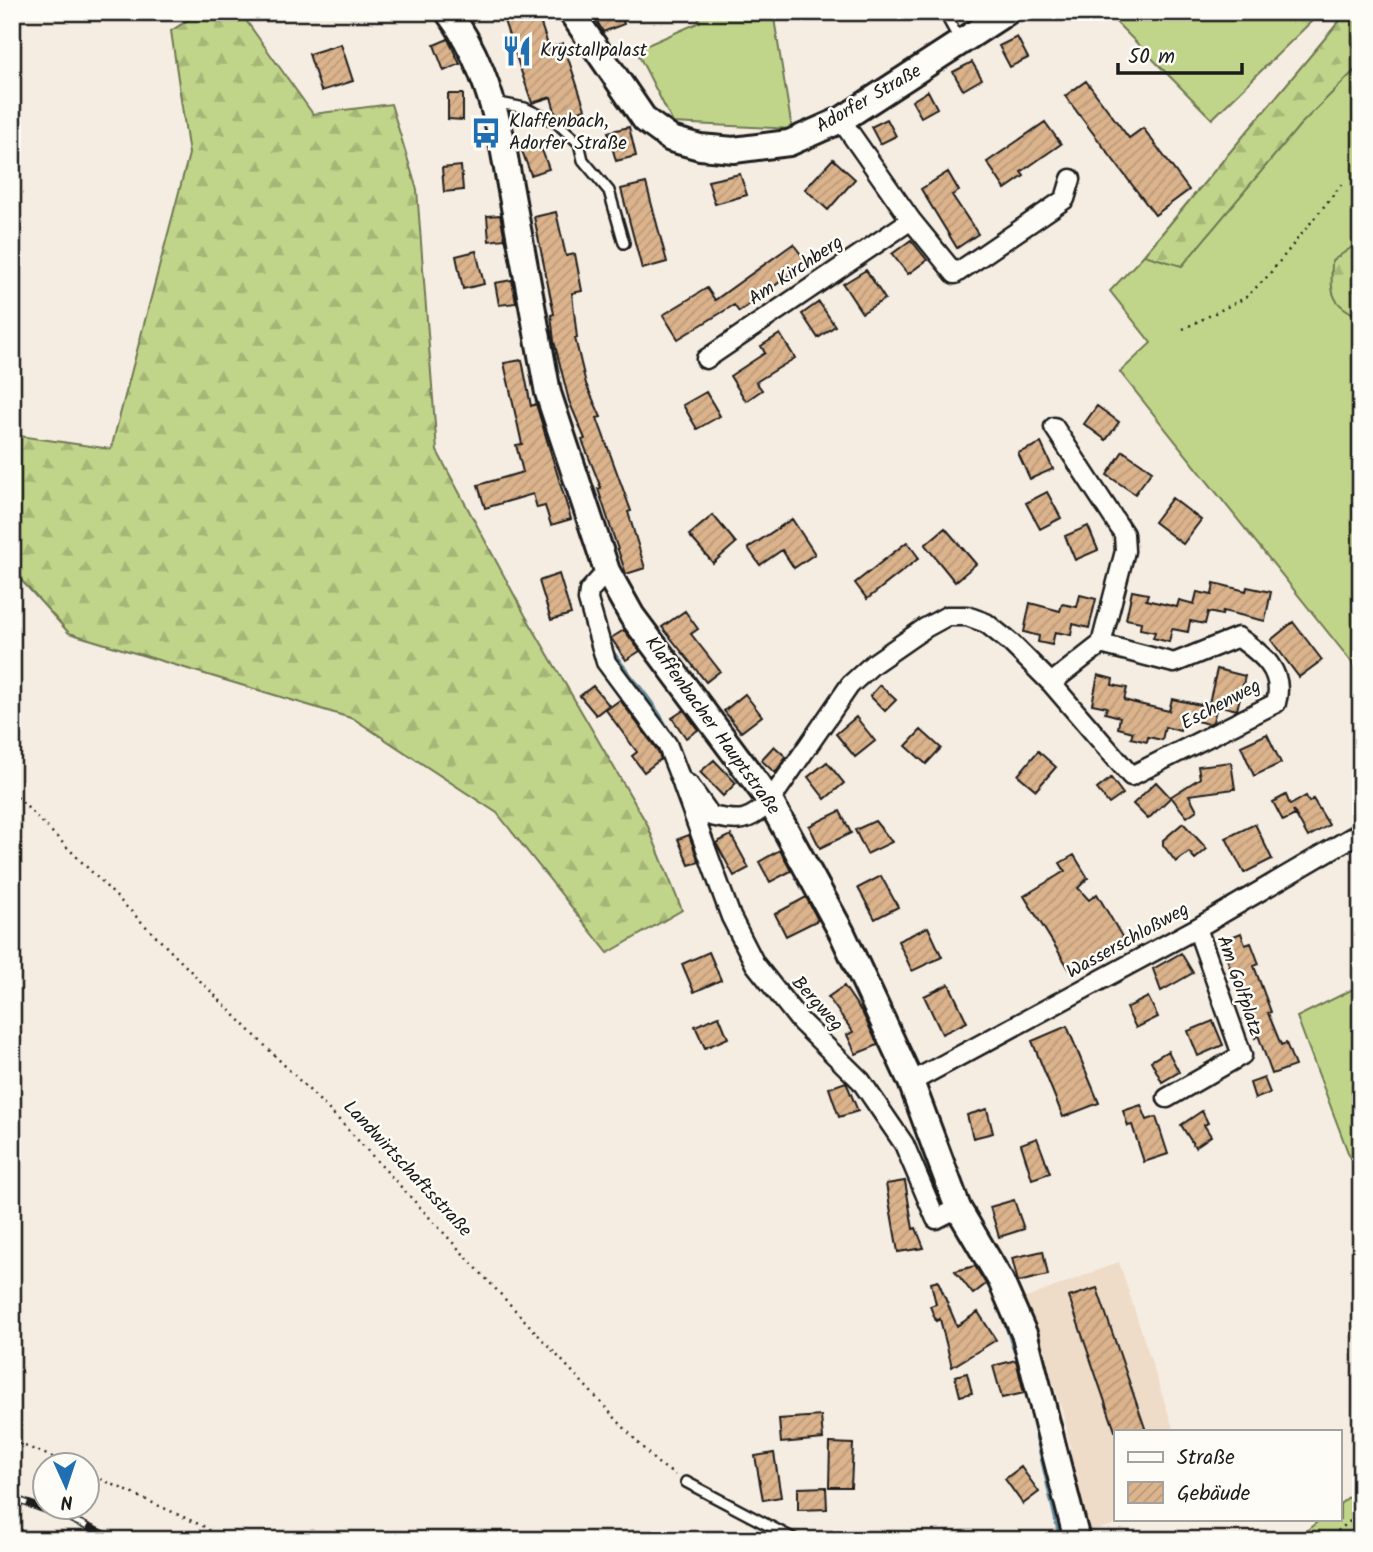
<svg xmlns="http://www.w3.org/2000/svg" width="1373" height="1552" font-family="Kalam,sans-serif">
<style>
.built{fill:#eedcc8}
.grass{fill:#c1d58a;stroke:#6e7853;stroke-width:2}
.forest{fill:url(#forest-firs);stroke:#6e7853;stroke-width:2}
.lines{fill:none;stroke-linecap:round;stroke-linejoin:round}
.stream{stroke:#658c9f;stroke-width:5}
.building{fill:url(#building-hatch);stroke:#1c1c1c;stroke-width:2}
.lane-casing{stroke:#1c1c1c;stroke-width:14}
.street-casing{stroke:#1c1c1c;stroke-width:23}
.secondary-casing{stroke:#1c1c1c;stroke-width:30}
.path{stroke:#1c1c1c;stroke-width:2.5;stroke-dasharray:2 5;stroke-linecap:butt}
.lane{stroke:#fdfcf7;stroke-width:9}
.street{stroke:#fdfcf7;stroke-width:18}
.secondary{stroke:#fdfcf7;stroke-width:24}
.rail-casing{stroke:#1c1c1c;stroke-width:8}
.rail{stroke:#fdfcf7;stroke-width:5;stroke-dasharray:16;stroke-linecap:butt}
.labels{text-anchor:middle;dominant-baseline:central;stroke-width:5;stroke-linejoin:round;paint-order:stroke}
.poi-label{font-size:19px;fill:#1c1c1c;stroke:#fdfcf7;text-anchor:start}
.street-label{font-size:19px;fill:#1c1c1c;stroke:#fdfcf7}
</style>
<defs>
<pattern id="forest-firs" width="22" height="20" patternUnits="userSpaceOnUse" patternTransform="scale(1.75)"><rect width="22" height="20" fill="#c1d58a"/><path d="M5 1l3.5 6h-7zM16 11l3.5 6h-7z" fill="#a5b676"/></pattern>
<pattern id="building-hatch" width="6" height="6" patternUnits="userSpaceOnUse" patternTransform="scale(1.75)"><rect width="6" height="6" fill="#dbb38c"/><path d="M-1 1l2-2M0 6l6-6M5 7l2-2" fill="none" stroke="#bb9978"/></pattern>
</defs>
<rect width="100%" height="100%" fill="#f6ede2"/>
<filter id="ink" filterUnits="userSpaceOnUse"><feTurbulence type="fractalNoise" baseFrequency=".0143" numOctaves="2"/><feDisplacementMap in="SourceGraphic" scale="14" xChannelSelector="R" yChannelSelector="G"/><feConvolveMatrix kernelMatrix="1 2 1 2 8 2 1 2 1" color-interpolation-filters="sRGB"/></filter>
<g filter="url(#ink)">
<!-- built -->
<path class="built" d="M1119,1262L1174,1431H1116V1519H1131L1091,1532L1085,1525L1065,1420L1037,1332L1021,1300Z"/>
<!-- grass -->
<path class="grass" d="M696,12H773L792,129L673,123L636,50L700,22Z
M1106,12H1321L1212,119Z
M1347,12H1361V678L1350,660L1120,372L1151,343L1110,291L1144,255Z
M1361,985V1187L1297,1017Z
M1361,1487V1540H1295L1321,1519H1340V1504Z"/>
<!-- forest -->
<path class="forest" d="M200,12H240L313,114L391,104L417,190L437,451L525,615L647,824L682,910L608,953L497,813L354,719L69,633L12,570V435L111,449L189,154L171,31Z
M1347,12H1361V64L1300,125L1182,266L1144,255Z
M1361,241V317C1329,304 1331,293 1332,261Z"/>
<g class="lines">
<!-- stream -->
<path class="stream" d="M609,647C629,678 656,703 671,737
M681,758L691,779
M916,1130L942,1204
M1001,1310L1021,1367
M1031,1410L1061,1540"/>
</g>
<!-- building -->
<path class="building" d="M501,12H537L549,48L563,43L585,109L561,117L556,115L551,97L532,103Z
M592,12H620L624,24L603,32Z
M1017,37L1028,58L1010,67L999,46Z
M448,39L460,64L444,71L434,45Z
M341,44L353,81L321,91L309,54Z
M972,62L982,79L963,90L953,72Z
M1086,81L1129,138L1143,128L1189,190L1155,215L1065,96Z
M928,91L937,108L921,117L912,101Z
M448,94H463V120L448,119Z
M887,119L896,136L880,144L871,127Z
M1045,122L1061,144L1021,172L1024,176L1005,189L987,162Z
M629,127L636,156L616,161L608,132Z
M539,142L549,169L531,175L521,148Z
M833,159L855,179L828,210L805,189Z
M461,166L463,190L444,192L442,168Z
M948,172L959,191L952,195L978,234L957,248L921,189Z
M740,174L747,195L715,204L708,181Z
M646,183L667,262L642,269L621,189Z
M556,212L566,256L575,254L582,291L572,293L577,338H575L586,384L601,417L597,418L631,511L628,512L645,568L626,574L598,489L601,488L582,440L585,439L569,401L554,341L551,315L554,314L534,217Z
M500,215L505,239L489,241L487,216Z
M911,240L927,260L908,274L892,254Z
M793,244L807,262L739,312L734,305L678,339L663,315L707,288L715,300Z
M476,251L484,284L463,289L456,256Z
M866,270L885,299L862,313L843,284Z
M512,280L516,303L499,305L495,283Z
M819,302L835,326L818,338L802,314Z
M780,334L795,358L756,382L762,390L746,401L730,376L765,353L761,346Z
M522,360L531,406L536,404L571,519L551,525L545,506L537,508L533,494L485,508L478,485L523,472L516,445L522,444L504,363Z
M706,392L720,416L697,429L683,405Z
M1097,406L1119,422L1106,440L1084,424Z
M1041,443L1053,469L1030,479L1018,453Z
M1123,451L1152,471L1135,494L1107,475Z
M1047,492L1061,518L1040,529L1026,503Z
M1172,498L1201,520L1183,544L1154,522Z
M713,515L736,543L713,563L689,535Z
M792,519L815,554L794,568L782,550L760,565L748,548Z
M1088,526L1098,550L1075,560L1065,536Z
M945,528L976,564L955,582L925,545Z
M907,542L919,558L867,599L855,583Z
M559,574L571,614L551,620L539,581Z
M1214,583L1246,591L1247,587L1271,592L1265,621L1223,611L1222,615L1208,612L1205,624L1190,621L1188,632L1172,629L1169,642L1153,638L1155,632L1140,629L1141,622L1126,619L1132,591L1148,594L1146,600L1177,607L1179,600L1194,604L1197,592L1212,595Z
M1080,595L1096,599L1089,628L1073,624L1071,635L1055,632L1052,645L1038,642L1039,636L1024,632L1030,603L1060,611L1062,604L1077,607Z
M685,611L698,629L691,634L720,671L706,682L662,627Z
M1293,622L1322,660L1299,677L1271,640Z
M624,630L640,651L626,660L611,638Z
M1217,669L1245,676L1237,710L1217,705L1213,722L1209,724L1183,718L1180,731L1165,727L1162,740L1148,737L1147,742L1131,738L1133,732L1118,728L1120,717L1105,713L1107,707L1092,704L1098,675L1113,679L1112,685L1127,688L1124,700L1139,704L1169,711L1172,699L1201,705L1202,702L1209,703Z
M880,685L896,700L885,711L870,696Z
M593,686L609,705L596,715L580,696Z
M745,694L762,716L741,732L724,711Z
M620,700L657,750L661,759L644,772L632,756L637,752L606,710Z
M684,710L698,730L686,738L672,718Z
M856,717L875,741L855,757L836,734Z
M921,730L941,748L926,764L906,746Z
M1267,734L1281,763L1254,776L1241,746Z
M774,746L786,757L775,773L761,760Z
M1038,751L1056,767L1036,790L1018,775Z
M714,760L736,783L723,796L700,772Z
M827,762L844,783L825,799L808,777Z
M1231,762L1235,789L1189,795L1197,810L1187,817L1171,797L1148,819L1133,804L1156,782L1170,797L1200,778L1198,766Z
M1111,778L1123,794L1109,804L1097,789Z
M1286,795L1290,805L1306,796L1309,802L1313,799L1329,825L1308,837L1293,810L1295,815L1283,821L1273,802Z
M840,811L851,833L820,848L809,826Z
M875,821L892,842L867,854L855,830Z
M1183,823L1207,849L1195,859L1189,852L1176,862L1163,845V840Z
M1255,824L1272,859L1244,873L1226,838Z
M689,835L699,862L689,865L678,839Z
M731,835L749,868L734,876L716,843Z
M780,850L791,871L770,882L759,862Z
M1074,855L1088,878L1078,888L1089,900L1097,894L1124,940L1099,953L1102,957L1073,975L1024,896L1065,871L1060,863Z
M881,876L898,907L875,919L858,888Z
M806,897L818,920L786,936L775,914Z
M928,927L942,957L912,971L898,941Z
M1241,933L1245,945L1251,943L1259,964L1254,966L1271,1012L1268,1013L1281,1045L1286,1043L1295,1066L1272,1074L1258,1035L1255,1038L1248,1020L1221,941Z
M709,952L721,980L694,992L682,964Z
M1181,953L1193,973L1161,991L1153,969Z
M949,984L967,1022L942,1034L924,996Z
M844,986L863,1014L878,1045L856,1054L847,1035L853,1032L828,997Z
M1148,997L1158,1017L1136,1028L1126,1008Z
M719,1016L728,1038L705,1048L695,1026Z
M1213,1021L1223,1045L1198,1056L1188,1031Z
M1067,1026L1099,1103L1063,1117L1032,1041Z
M1168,1051L1179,1072L1162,1082L1151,1061Z
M1264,1078L1270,1093L1255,1099L1250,1083Z
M846,1082L858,1111L839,1117L829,1088Z
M1141,1105L1147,1120L1156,1117L1168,1154L1144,1162L1132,1125L1128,1126L1123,1111Z
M987,1109L993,1133L973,1138L967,1115Z
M1202,1111L1208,1123L1204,1125L1211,1136L1195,1147L1181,1125Z
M1037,1138L1050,1173L1032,1179L1021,1144Z
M905,1181L913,1229L916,1228L924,1248L898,1252L886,1184Z
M1014,1200L1024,1229L999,1237L990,1207Z
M1043,1251L1048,1275L1018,1282L1012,1258Z
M975,1266L986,1284L973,1294L955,1271Z
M938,1281L957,1326L978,1312L996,1340L952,1367L940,1319L936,1321L930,1306L936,1304L931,1283Z
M1097,1288L1146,1431H1115L1069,1297Z
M1016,1360L1024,1393L1002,1398L993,1366Z
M967,1373L972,1393L960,1396L955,1376Z
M821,1416L823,1439L781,1443L779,1419Z
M830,1443L853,1444L851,1487H829Z
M774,1453L781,1497L763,1500L755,1456Z
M1021,1467L1039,1492L1023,1504L1005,1479Z
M826,1487L827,1509L798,1510V1488Z"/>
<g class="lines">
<!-- lane casing -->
<g class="lane-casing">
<path id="lane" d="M944,12L960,41
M494,102L525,108L557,123L579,143L583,160L609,191L624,243
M686,1482L796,1540"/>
</g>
<!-- street casing -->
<g class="street-casing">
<path id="street" d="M841,120L911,220L955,274L1065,199L1071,179
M706,359L911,220
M1054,427L1124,534L1125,551L1101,644
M607,571L589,591L588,600L606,662L667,744L681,780L689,785L711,816C739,822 749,823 770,801L850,685L873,664L925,628L947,616H967L986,623L1011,643L1051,683L1131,776L1276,703C1285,671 1262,654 1238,637L1174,663L1101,644L1051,683
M683,786L731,917L755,964L800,1021L861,1081L904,1144L936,1219L958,1208
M911,1082L1197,928L1361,832
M1167,1098L1242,1055L1197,928"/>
</g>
<!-- secondary casing -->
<g class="secondary-casing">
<path id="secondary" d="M448,12C476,49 490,91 501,136L548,393L607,571L632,616L770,801L842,933L911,1082L958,1208L1001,1281L1025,1336L1077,1540
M571,12L645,120L671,139L700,147L734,150L789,143L841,120L1007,12"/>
</g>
<!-- path -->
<path class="path" d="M1183,329L1245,298L1267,277L1342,184
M12,792L341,1122L655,1461L675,1475
M12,1441L70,1464
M88,1473L205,1527L222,1540
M1327,1540L1361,1512"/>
<!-- lane -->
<use href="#lane" class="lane"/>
<!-- street -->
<use href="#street" class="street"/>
<!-- secondary -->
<use href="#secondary" class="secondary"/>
<!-- rail casing -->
<g class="rail-casing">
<path id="rail" d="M12,1498L66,1517L116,1540"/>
</g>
<!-- rail -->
<use href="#rail" class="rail"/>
</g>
</g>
<!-- icons -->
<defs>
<g id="restaurant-bare" transform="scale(2.415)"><path d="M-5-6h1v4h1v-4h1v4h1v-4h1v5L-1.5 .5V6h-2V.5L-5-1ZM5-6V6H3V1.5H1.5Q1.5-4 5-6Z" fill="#1f6fb2" stroke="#fdfcf7" stroke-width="2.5" paint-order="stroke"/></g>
<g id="bus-bare" transform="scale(2.415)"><path d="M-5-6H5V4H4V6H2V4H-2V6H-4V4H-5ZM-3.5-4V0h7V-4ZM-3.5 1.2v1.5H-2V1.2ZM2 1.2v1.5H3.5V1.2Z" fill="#1f6fb2" stroke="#fdfcf7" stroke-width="2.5" paint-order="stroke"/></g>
</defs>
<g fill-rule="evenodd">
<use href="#restaurant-bare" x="517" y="51"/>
<use href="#bus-bare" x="486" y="133"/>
</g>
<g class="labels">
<!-- poi labels -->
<g class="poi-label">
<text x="540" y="51">Krystallpalast</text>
<text x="509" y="122">Klaffenbach,<tspan x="509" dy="22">Adorfer Straße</tspan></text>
</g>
<!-- street labels -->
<g class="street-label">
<text transform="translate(869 99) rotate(-30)">Adorfer Straße</text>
<text transform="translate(796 271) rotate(-34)">Am Kirchberg</text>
<text transform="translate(1221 705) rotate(-28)">Eschenweg</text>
<text transform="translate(712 726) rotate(54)">Klaffenbacher Hauptstraße</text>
<text transform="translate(1128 941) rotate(-29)">Wasserschloßweg</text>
<text transform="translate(1239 986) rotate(71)">Am Golfplatz</text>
<text transform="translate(817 1004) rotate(48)">Bergweg</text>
<text transform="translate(407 1169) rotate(47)">Landwirtschaftsstraße</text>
</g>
</g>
<!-- margin -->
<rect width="1373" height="1552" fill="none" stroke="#fdfcf7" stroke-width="42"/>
<rect x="21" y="21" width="1331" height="1510" fill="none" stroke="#1c1c1c" stroke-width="2.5" filter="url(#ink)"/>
<!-- legend -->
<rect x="1114" y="1430" width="228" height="91" fill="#fdfcf7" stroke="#a3a29f" stroke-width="2"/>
<rect x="1128" y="1452" width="35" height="10" fill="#fdfcf7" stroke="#a3a29f" stroke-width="2"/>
<text x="1177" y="1464" font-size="21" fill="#1c1c1c">Straße</text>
<rect x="1128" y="1482" width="35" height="21" fill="url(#building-hatch)" stroke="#a3a29f" stroke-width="2"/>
<text x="1177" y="1500" font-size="21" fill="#1c1c1c">Gebäude</text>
<!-- north arrow -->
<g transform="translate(66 1486) rotate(177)"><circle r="33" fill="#fdfcf7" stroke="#a3a29f" stroke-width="2"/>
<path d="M0-5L12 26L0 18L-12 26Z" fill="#1f6fb2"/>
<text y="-10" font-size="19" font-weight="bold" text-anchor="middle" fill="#1c1c1c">N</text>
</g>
<!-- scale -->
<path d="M1118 63v10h124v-10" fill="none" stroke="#1c1c1c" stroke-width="3.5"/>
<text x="1128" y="63" font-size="21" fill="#1c1c1c" stroke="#fdfcf7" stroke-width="5" paint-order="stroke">50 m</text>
</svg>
